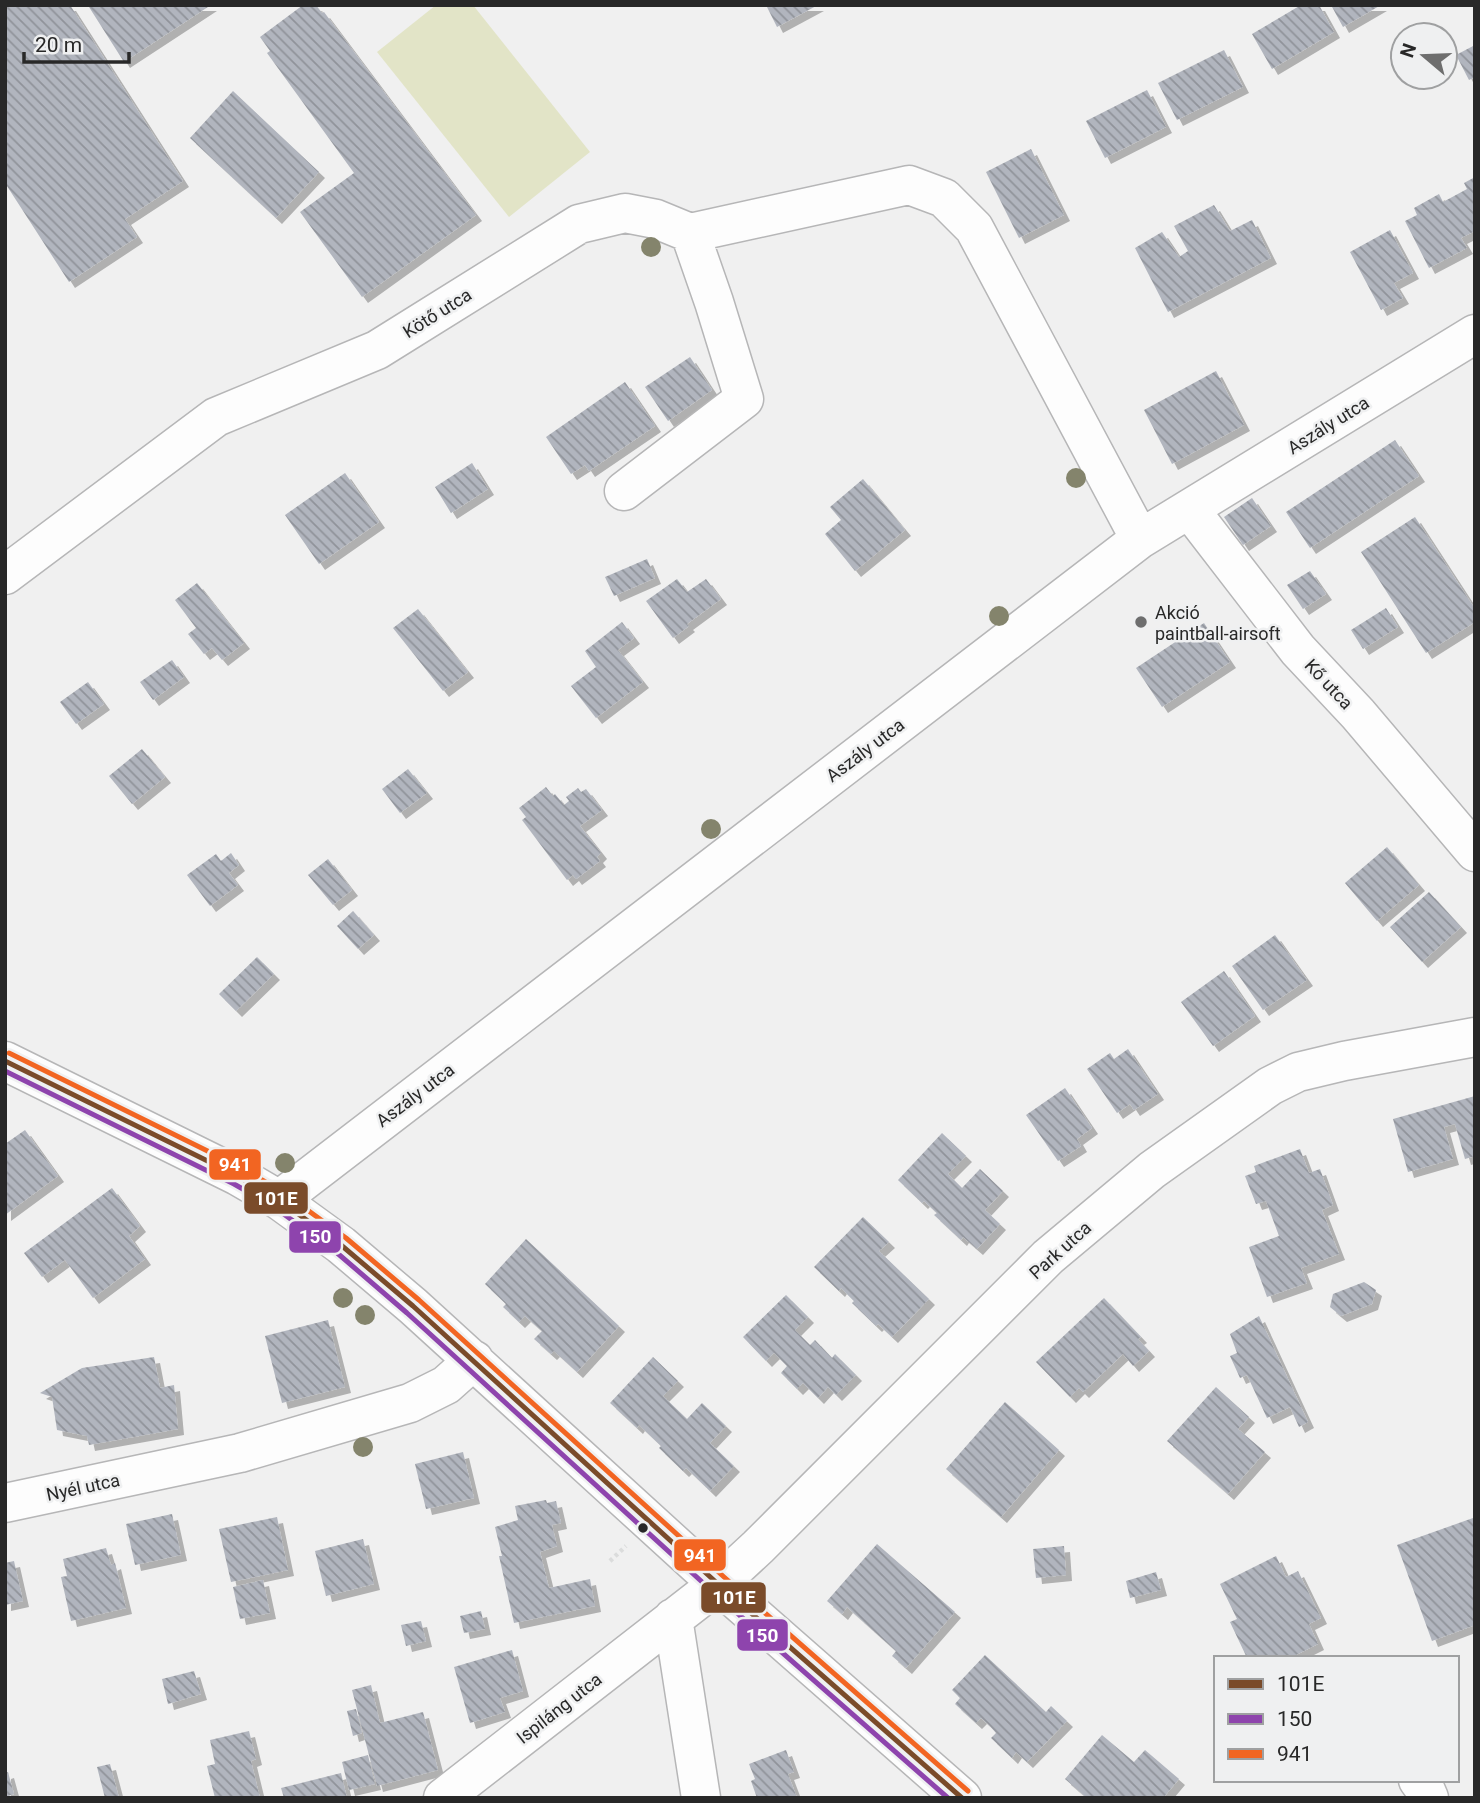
<svg xmlns="http://www.w3.org/2000/svg" width="1480" height="1803" font-family="Roboto,sans-serif">
<style>
.green{fill:#e2e4c7}
.building{fill:url(#building-back-hatch);filter:url(#shadow)}
.lines{fill:none;stroke-linecap:round;stroke-linejoin:round}
.minor-casing{stroke:#b6b6b7;stroke-width:41}
.path{stroke:#dbdcdc;stroke-width:4.5;stroke-dasharray:3.5 3.5;stroke-linecap:butt}
.minor{stroke:#fdfdfd;stroke-width:38}
.bus-1-casing{stroke:#eff0f1;stroke-width:10}
.bus-2-casing{stroke:#eff0f1;stroke-width:10}
.bus-3-casing{stroke:#eff0f1;stroke-width:10}
.bus-1{stroke:#7a4b2a;stroke-width:5}
.bus-2{stroke:#8e44ad;stroke-width:5}
.bus-3{stroke:#f26522;stroke-width:5}
.tree{fill:#84846c}
.poi-dot{fill:#6e6e6e;stroke:#eff0f1;stroke-width:2.5}
.bus-dot{fill:#282828;stroke:#eff0f1;stroke-width:2.5}
.labels{text-anchor:middle;dominant-baseline:central;stroke-width:5;stroke-linejoin:round;paint-order:stroke}
.street-label{font-size:18px;fill:#282828;stroke:#eff0f1}
.poi-label{font-size:18px;fill:#282828;stroke:#eff0f1;text-anchor:start}
.line-badge{stroke:#eff0f1;stroke-width:2.5}
.badge-label{font-size:19px;text-anchor:middle;font-weight:bold;fill:#fff}
</style>
<defs>
<pattern id="building-back-hatch" width="6" height="6" patternUnits="userSpaceOnUse" patternTransform="scale(1.75)"><rect width="6" height="6" fill="#b1b5be"/><path d="M-1 5l2 2M0 0l6 6M5-1l2 2" fill="none" stroke="#90939a"/></pattern>
<filter id="shadow"><feDropShadow dx="6" dy="6" stdDeviation="0" flood-color="#0004"/></filter>
</defs>
<rect width="100%" height="100%" fill="#f0f0f0"/>
<!-- green -->
<path class="green" d="M436,5H473L590,152L509,217L377,52Z"/>
<!-- building -->
<path class="building" d="M5,5H70L183,181L125,219L137,237L69,282L5,183Z
M92,5H211L124,62L89,7Z
M303,5H316L322,13L324,12L476,215L362,297L300,212L354,173L267,53L270,51L260,37Z
M766,5H818L777,27Z
M1301,5H1319L1334,32L1272,69L1252,34Z
M1331,5H1381L1343,27Z
M1475,45V77L1469,80L1456,55Z
M1224,50L1243,87L1177,120L1158,83Z
M1147,90L1166,127L1105,158L1086,121Z
M233,91L319,172L276,218L190,138Z
M1031,149L1064,215L1019,238L986,172Z
M1475,177V231L1461,238L1467,248L1429,268L1405,221L1417,215L1414,208L1439,194L1443,202L1467,189L1464,183Z
M1214,205L1230,231L1252,220L1271,258L1168,312L1135,248L1162,232L1179,257L1188,251L1174,226Z
M1390,230L1413,273L1394,283L1403,298L1381,310L1350,252Z
M690,357L712,390L668,421L645,387Z
M1216,371L1244,425L1172,464L1144,410Z
M625,382L655,426L589,471L585,465L571,474L546,437Z
M1395,440L1419,476L1310,548L1286,512Z
M472,463L488,489L451,513L435,487Z
M345,473L379,522L319,564L285,515Z
M863,479L905,530L855,571L825,534L841,520L830,507Z
M1252,498L1271,526L1243,545L1224,517Z
M1415,517L1475,609V622L1426,653L1361,552Z
M647,559L655,578L614,596L605,577Z
M1310,571L1326,594L1303,609L1287,585Z
M677,579L687,592L706,579L721,599L687,624L689,626L673,638L646,601Z
M197,583L244,643L222,660L212,648L204,654L188,634L196,628L175,600Z
M1386,608L1398,627L1363,649L1351,630Z
M418,609L468,672L443,691L393,628Z
M622,622L634,638L618,650L643,682L596,718L571,686L596,667L585,651Z
M1204,623L1230,662L1162,707L1136,668Z
M172,660L184,677L153,700L140,682Z
M88,682L104,704L76,724L60,702Z
M142,749L165,777L132,804L109,776Z
M408,769L427,793L400,813L382,789Z
M546,787L553,796L555,794L564,805L569,801L566,797L578,788L581,792L586,789L602,810L580,826L601,853L597,857L600,861L576,879L573,875L567,880L522,820L526,817L519,808Z
M1387,847L1419,885L1377,921L1345,883Z
M231,853L239,865L229,873L238,885L210,906L187,875L216,854L221,861Z
M328,859L352,890L333,905L308,875Z
M1429,892L1461,927L1422,962L1390,927Z
M353,911L374,935L358,949L337,926Z
M1275,935L1307,980L1263,1010L1232,966Z
M257,957L274,974L236,1011L219,994Z
M1224,971L1255,1016L1213,1046L1181,1002Z
M1128,1049L1158,1094L1134,1110L1130,1104L1117,1113L1087,1069L1110,1053L1114,1059Z
M1065,1088L1092,1128L1077,1139L1081,1146L1058,1161L1026,1115Z
M1475,1096V1156L1465,1159L1455,1124L1444,1127L1453,1159L1408,1172L1393,1119Z
M25,1130L58,1176L5,1215V1144Z
M942,1133L966,1156L948,1174L962,1188L980,1169L1003,1191L985,1210L1000,1224L977,1249L963,1237L961,1240L934,1215L937,1213L924,1201L922,1203L898,1180Z
M1300,1149L1309,1173L1320,1169L1333,1205L1322,1210L1339,1254L1301,1268L1307,1283L1267,1297L1249,1247L1279,1236L1266,1201L1256,1204L1245,1176L1256,1172L1254,1166Z
M112,1188L140,1226L129,1236L145,1259L93,1298L65,1260L42,1277L24,1253Z
M863,1217L889,1242L879,1251L929,1299L892,1337L878,1324L876,1326L852,1303L854,1301L841,1288L839,1291L814,1267Z
M526,1239L619,1326L577,1372L554,1351L551,1354L534,1339L542,1331L525,1316L519,1322L503,1307L506,1304L485,1284Z
M1364,1282L1376,1290L1372,1304L1341,1316L1330,1307L1333,1294Z
M786,1295L808,1317L795,1330L810,1345L815,1340L832,1358L835,1354L856,1375L836,1395L828,1387L818,1398L803,1383L797,1389L781,1373L787,1366L774,1353L766,1361L743,1337Z
M1104,1298L1141,1337L1138,1339L1149,1351L1133,1366L1123,1354L1083,1392L1079,1388L1070,1397L1036,1362Z
M1259,1316L1308,1422L1299,1427L1290,1407L1267,1418L1247,1375L1240,1378L1230,1356L1237,1353L1230,1334Z
M328,1320L345,1387L282,1403L265,1336Z
M154,1357L160,1388L174,1385L178,1429L89,1445L87,1436L57,1430L52,1397L40,1393L82,1368Z
M653,1357L678,1381L663,1396L687,1419L702,1403L726,1426L710,1443L734,1466L710,1491L686,1468L683,1471L659,1448L661,1446L639,1425L637,1428L610,1403Z
M1216,1387L1249,1417L1238,1429L1265,1452L1228,1494L1167,1441Z
M1005,1402L1059,1450L1001,1517L946,1469Z
M463,1452L474,1498L426,1509L415,1464Z
M546,1500L547,1503L556,1501L561,1523L552,1525L557,1546L540,1552L549,1588L590,1579L595,1606L514,1623L499,1556H502L495,1527L518,1520L515,1506Z
M172,1514L181,1555L135,1565L126,1524Z
M277,1517L288,1570L231,1582L219,1529Z
M1473,1518L1475,1522V1625L1432,1641L1397,1545Z
M363,1539L374,1584L326,1596L315,1551Z
M877,1544L955,1612L906,1668L892,1656L896,1651L847,1607L842,1614L827,1601Z
M1064,1546L1066,1575L1036,1578L1033,1549Z
M106,1548L111,1565L115,1563L126,1608L71,1621L61,1577L67,1576L63,1559Z
M1276,1556L1286,1577L1298,1571L1321,1618L1309,1624L1318,1644L1290,1658H1256L1255,1656L1247,1658L1230,1622L1237,1619L1220,1584Z
M14,1561L23,1601L5,1605V1563Z
M1156,1572L1161,1590L1130,1598L1126,1581Z
M263,1580L270,1613L240,1619L233,1587Z
M481,1611L485,1629L464,1633L460,1616Z
M421,1621L426,1641L406,1646L401,1625Z
M512,1650L523,1691L500,1698L505,1712L470,1723L454,1667Z
M985,1655L1046,1712L1051,1706L1067,1721L1027,1762L1016,1752L1012,1758L991,1738L996,1733L989,1725L981,1718L976,1723L955,1704L960,1698L952,1690Z
M194,1671L201,1694L168,1704L162,1679Z
M371,1685L380,1723L423,1712L438,1770L377,1786L352,1690Z
M356,1709L362,1733L353,1736L347,1711Z
M249,1731L256,1759L251,1761L260,1798H215L207,1766L215,1764L210,1740Z
M1102,1735L1134,1762L1145,1750L1179,1779L1163,1798H1087L1065,1779Z
M786,1750L794,1772L788,1774L797,1798H757L751,1781L755,1779L749,1764Z
M368,1755L375,1784L349,1790L342,1762Z
M110,1764L119,1798H105L97,1767Z
M8,1772L14,1794L5,1797V1773Z
M341,1773L347,1798H284L281,1788Z"/>
<g class="lines">
<!-- minor casing -->
<g class="minor-casing">
<path id="minor" d="M624,491L744,399L714,302L690,233
M1190,510L1298,650L1358,714L1475,852
M5,575L216,417L377,350L579,224L625,213L656,219L690,233L909,185L944,198L974,228L1140,539
M5,1061L238,1176L279,1200L341,1245L413,1306L718,1584L962,1798
M279,1200L1140,539L1475,334
M5,1503L240,1453L410,1403L446,1385L474,1360
M673,1618L701,1798
M1418,1780L1426,1791L1429,1798
M443,1798L718,1584L758,1547L1048,1257L1152,1170L1270,1086L1298,1072L1344,1061L1475,1037"/>
</g>
<!-- path -->
<path class="path" d="M610,1561L626,1546"/>
<!-- minor -->
<use href="#minor" class="minor"/>
<!-- bus-1 casing -->
<g class="bus-1-casing">
<path id="bus-1" d="M5,1061L238,1176L279,1200L341,1245L413,1306L718,1584L962,1798"/>
</g>
<!-- bus-2 casing -->
<g class="bus-2-casing">
<path id="bus-2" d="M5,1071L234,1184L274,1207L336,1252L407,1313L712,1591L948,1798"/>
</g>
<!-- bus-3 casing -->
<g class="bus-3-casing">
<path id="bus-3" d="M9,1053L242,1168L284,1193L346,1238L419,1300L724,1577L968,1791"/>
</g>
<!-- bus-1 -->
<use href="#bus-1" class="bus-1"/>
<!-- bus-2 -->
<use href="#bus-2" class="bus-2"/>
<!-- bus-3 -->
<use href="#bus-3" class="bus-3"/>
</g>
<!-- trees -->
<g class="tree">
<circle cx="651" cy="247" r="10"/>
<circle cx="1076" cy="478" r="10"/>
<circle cx="999" cy="616" r="10"/>
<circle cx="711" cy="829" r="10"/>
<circle cx="285" cy="1163" r="10"/>
<circle cx="343" cy="1298" r="10"/>
<circle cx="365" cy="1315" r="10"/>
<circle cx="363" cy="1447" r="10"/>
</g>
<!-- markers -->
<circle class="poi-dot" cx="1141" cy="622" r="7"/>
<circle class="bus-dot" cx="643" cy="1528" r="6"/>
<g class="labels">
<!-- street labels -->
<g class="street-label">
<text transform="translate(437 313) rotate(-32)">Kötő utca</text>
<text transform="translate(1328 425) rotate(-32)">Aszály utca</text>
<text transform="translate(1329 684) rotate(47)">Kő utca</text>
<text transform="translate(865 750) rotate(-37)">Aszály utca</text>
<text transform="translate(415 1095) rotate(-37)">Aszály utca</text>
<text transform="translate(1060 1250) rotate(-42)">Park utca</text>
<text transform="translate(83 1487) rotate(-12)">Nyél utca</text>
<text transform="translate(559 1708) rotate(-38)">Ispiláng utca</text>
</g>
<!-- poi labels -->
<g class="poi-label">
<text x="1155" y="612">Akció<tspan x="1155" dy="21">paintball-airsoft</tspan></text>
</g>
</g>
<g class="line-badge">
<rect x="208" y="1148" width="54" height="33" rx="7" fill="#f26522"/>
<rect x="243" y="1181" width="66" height="34" rx="7" fill="#7a4b2a"/>
<rect x="288" y="1220" width="54" height="34" rx="7" fill="#8e44ad"/>
<rect x="673" y="1538" width="54" height="34" rx="7" fill="#f26522"/>
<rect x="700" y="1581" width="67" height="33" rx="7" fill="#7a4b2a"/>
<rect x="736" y="1618" width="53" height="34" rx="7" fill="#8e44ad"/>
</g>
<g class="badge-label">
<text x="235" y="1171">941</text>
<text x="276" y="1205">101E</text>
<text x="315" y="1243">150</text>
<text x="700" y="1562">941</text>
<text x="734" y="1604">101E</text>
<text x="762" y="1642">150</text>
</g>
<!-- border -->
<rect width="1480" height="1803" fill="none" stroke="#282828" stroke-width="14"/>
<!-- legend -->
<rect x="1214" y="1656" width="245" height="126" fill="#eff0f1" stroke="#9fa0a1" stroke-width="2"/>
<rect x="1228" y="1679" width="35" height="10" fill="#7a4b2a" stroke="#9fa0a1" stroke-width="2"/>
<text x="1277" y="1691" font-size="21" fill="#282828">101E</text>
<rect x="1228" y="1714" width="35" height="10" fill="#8e44ad" stroke="#9fa0a1" stroke-width="2"/>
<text x="1277" y="1726" font-size="21" fill="#282828">150</text>
<rect x="1228" y="1749" width="35" height="10" fill="#f26522" stroke="#9fa0a1" stroke-width="2"/>
<text x="1277" y="1761" font-size="21" fill="#282828">941</text>
<!-- north arrow -->
<g transform="translate(1424 56) rotate(289)"><circle r="33" fill="#eff0f1" stroke="#9fa0a1" stroke-width="2"/>
<path d="M0-5L12 26L0 18L-12 26Z" fill="#6e6e6e"/>
<text y="-10" font-size="19" font-weight="bold" text-anchor="middle" fill="#282828">N</text>
</g>
<!-- scale -->
<path d="M24 52v10h105v-10" fill="none" stroke="#282828" stroke-width="3.5"/>
<text x="35" y="52" font-size="21" fill="#282828" stroke="#eff0f1" stroke-width="5" paint-order="stroke">20 m</text>
</svg>
